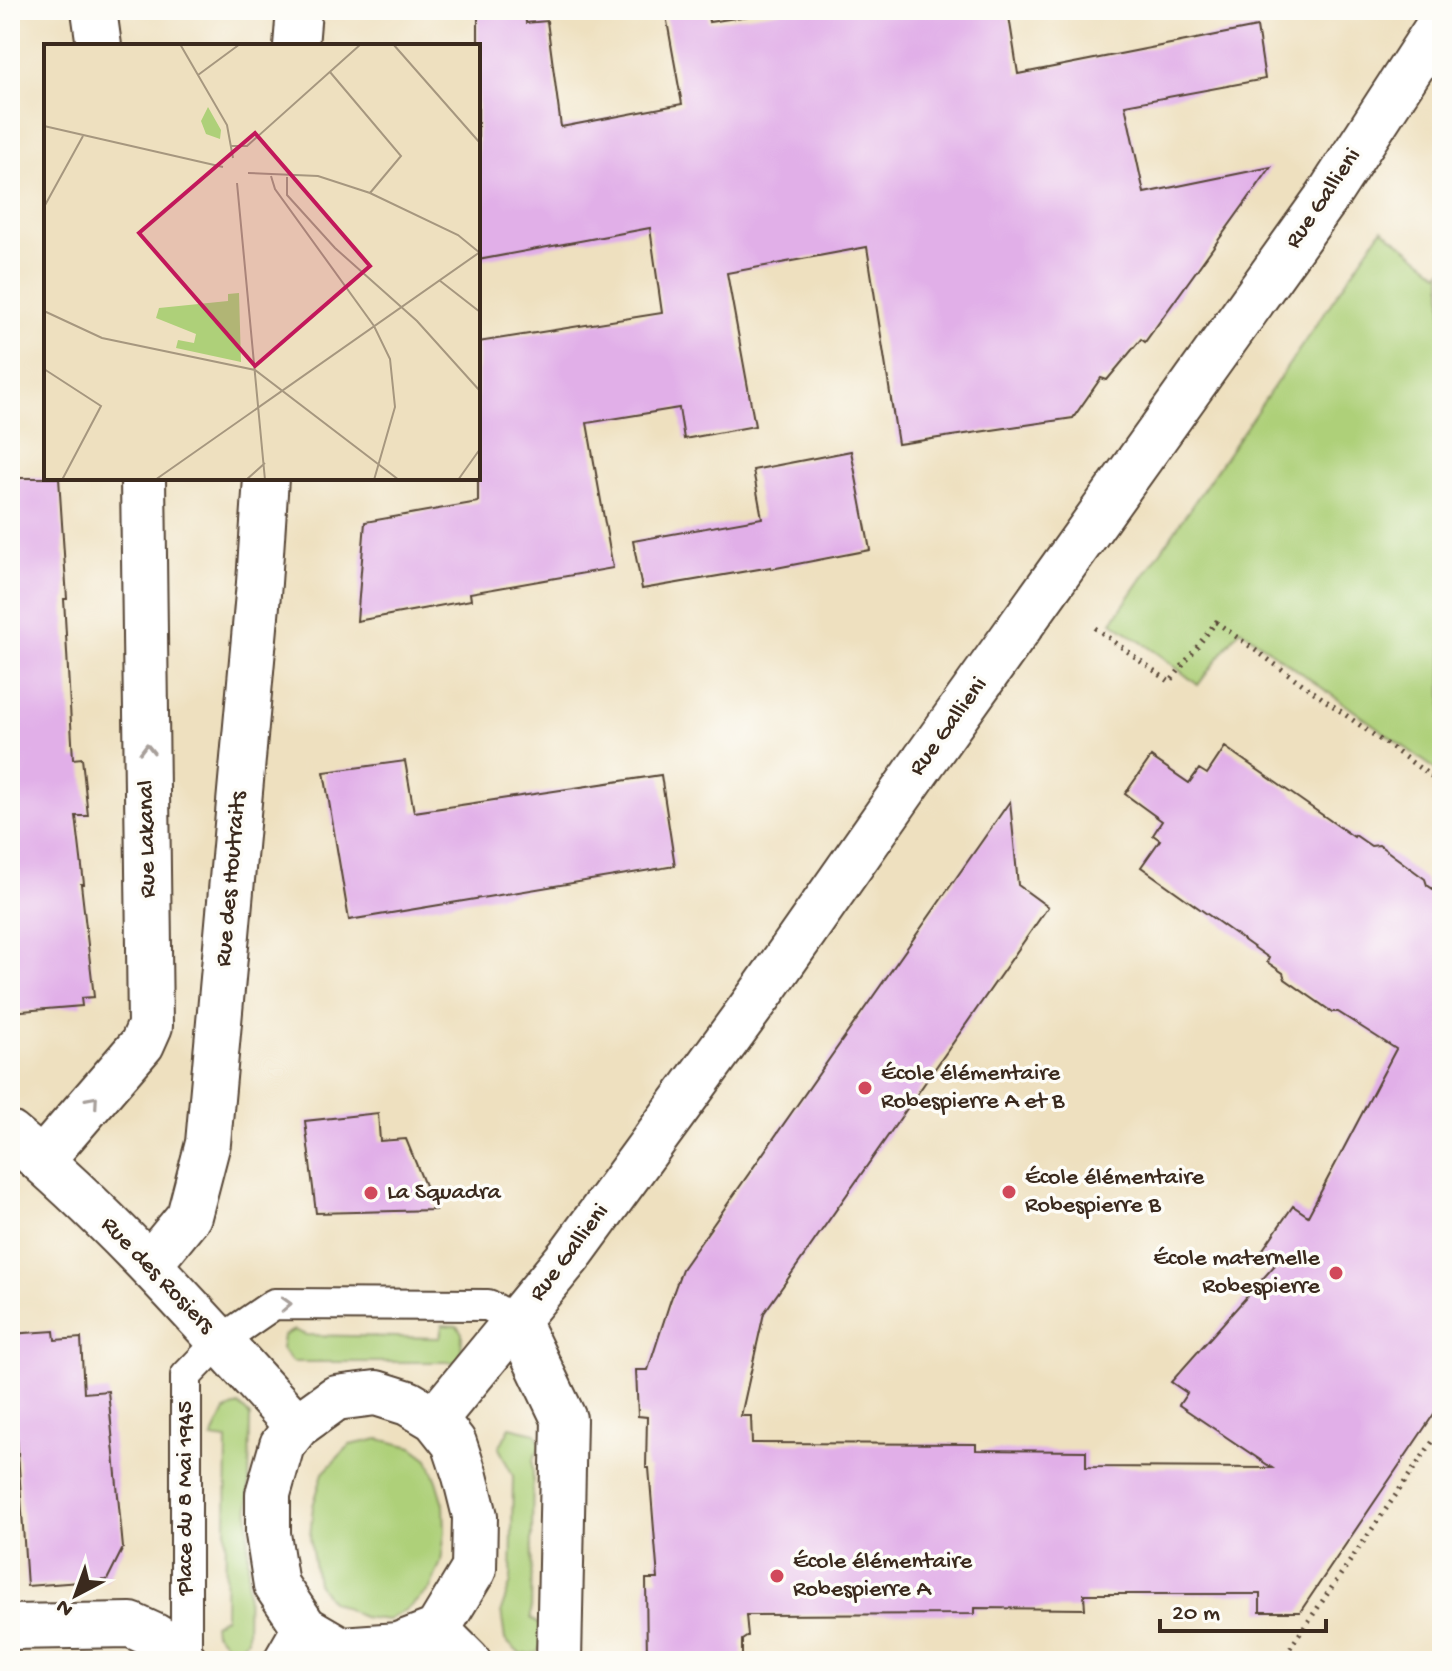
<svg xmlns="http://www.w3.org/2000/svg" width="1452" height="1671" font-family="'Gochi Hand',sans-serif">
<style>
.green{fill:#aed079;stroke:#747d4c;stroke-width:2}
.building{fill:#e1afe8}
.lines{fill:none;stroke-linecap:round;stroke-linejoin:round}
.service-casing{stroke:#564536;stroke-width:34}
.pedestrian-casing{stroke:#564536;stroke-width:48}
.minor-casing{stroke:#564536;stroke-width:48}
.path{stroke:#564536;stroke-width:5;stroke-dasharray:2 6;stroke-linecap:butt}
.service{stroke:#fff;stroke-width:30}
.pedestrian{stroke:#fff;stroke-width:44}
.minor{stroke:#fff;stroke-width:44}
.oneway{stroke:#a79f9a}
.poi-dot{fill:#d1495b;stroke:#fdfcf7;stroke-width:3}
.labels{text-anchor:middle;dominant-baseline:central;stroke-width:7;stroke-linejoin:round;paint-order:stroke}
.street-label{font-size:24px;fill:#3b2a1e;stroke:#fdfcf7}
.poi-label{font-size:24px;fill:#3b2a1e;stroke:#fdfcf7;text-anchor:start}
.inset-road{fill:none;stroke:#a6977f;stroke-width:2}
.view{fill:#c2185b;fill-opacity:0.15;stroke:#c2185b;stroke-width:4}
.inset-edge{fill:none;stroke:#3b2a1e;stroke-width:4}
</style>
<rect width="100%" height="100%" fill="#fdfcf7"/>
<filter id="ink" filterUnits="userSpaceOnUse"><feTurbulence type="fractalNoise" baseFrequency=".0125" numOctaves="2"/><feDisplacementMap in="SourceGraphic" scale="16" xChannelSelector="R" yChannelSelector="G"/><feConvolveMatrix kernelMatrix="1 2 1 2 8 2 1 2 1" color-interpolation-filters="sRGB"/></filter>
<filter id="wash" filterUnits="userSpaceOnUse"><feTurbulence type="fractalNoise" baseFrequency=".006" numOctaves="4" result="noise"/><feDisplacementMap in="SourceGraphic" scale="32" xChannelSelector="R" yChannelSelector="G"/><feGaussianBlur stdDeviation="1.8" result="paint"/><feColorMatrix in="noise" values="0 0 0 0 0 0 0 0 0 0 0 0 0 0 0 0 0 1.4 0 .05"/><feComposite in="paint" operator="in"/></filter>
<g filter="url(#wash)">
<rect width="100%" height="100%" fill="#eee0bf"/>
<!-- green -->
<path class="green" d="M1382,229L1439,273L1442,270V774L1240,629L1198,685L1160,655L1112,622Z
M442,1325L457,1326L462,1333L461,1362H292L281,1349L283,1336L294,1330L306,1335L440,1338Z
M239,1405L250,1416L247,1639L240,1647L226,1644L214,1632L213,1624L225,1617L227,1440L212,1438L225,1411Z
M510,1427L536,1433L541,1445L533,1460L531,1618L549,1633L537,1653L521,1655L505,1640L501,1611L511,1582L513,1476L499,1448Z
M379,1439L412,1447L428,1459L437,1481L444,1504L445,1531L441,1562L430,1589L410,1607L388,1620L362,1617L331,1601L317,1583L310,1537L313,1506L323,1473L350,1445Z"/>
<g id="blocks">
<!-- building -->
<path class="building" d="M478,10H525L526,23L547,21L561,127L682,104L665,10H707L709,22L788,10H1008L1018,74L1257,27L1265,79L1125,105L1144,193L1271,167L1145,342L1141,339L1107,380L1101,378L1073,418L898,444L867,247L727,273L755,426L684,439L679,408L587,423L613,568L470,593L471,600L357,621L365,522L478,502V342L662,313L650,228L478,260Z
M851,451L870,550L771,569V567L642,589L633,541L762,518L753,470Z
M10,478H59L67,599H64L73,759L82,758L88,816H76L84,884H81L94,997L81,998L82,1006L10,1012V765L15,764L10,695Z
M1225,747L1354,837L1355,835L1371,846L1379,845L1425,879L1427,885L1442,895V1402L1300,1612H1260V1594H1084L1085,1609L975,1608V1614L746,1615L748,1636L742,1640V1661H647L646,1579H658L649,1468H646L647,1417L638,1416L636,1370H648L670,1302L682,1269L1010,801L1018,885L1048,907L764,1313L741,1416H751L752,1443L976,1444V1450L1086,1451V1467L1272,1468L1179,1405L1187,1393L1171,1382L1275,1265L1259,1255L1293,1206L1308,1216L1396,1049L1338,1012H1332L1285,979L1283,973L1267,962L1269,958L1141,867L1160,840L1153,835L1162,821L1125,794L1151,757L1189,783L1199,769L1207,774Z
M405,761L414,812L661,775L675,866L349,920L324,772Z
M378,1113L380,1141L406,1139L435,1210L316,1213L305,1121Z
M54,1331L55,1340L81,1338L84,1393L108,1391L123,1548L107,1580L27,1586L10,1334Z"/>
</g>
</g>
<g filter="url(#ink)">
<use href="#blocks" fill-opacity="0" stroke="#564536" stroke-width="2"/>
<g class="lines">
<!-- service casing -->
<g class="service-casing">
<path id="service" d="M186,1661V1376L220,1341L274,1304L488,1305L517,1321"/>
</g>
<!-- pedestrian casing -->
<g class="pedestrian-casing">
<path id="pedestrian" d="M517,1321L564,1419L559,1661"/>
</g>
<!-- minor casing -->
<g class="minor-casing">
<path id="minor" d="M94,10L99,46
M296,46L299,10
M10,1134C115,1221 205,1325 297,1426
M42,1160L142,1044L150,1026L143,478
M149,1265L189,1216L208,1143L259,583L266,478
M376,1393L408,1403L435,1419L454,1443L465,1476L475,1516L474,1569L437,1630L398,1645L341,1649L305,1628L276,1585L268,1534V1494L282,1445L297,1426L336,1398Z
M435,1419L570,1255L760,995L924,761L1325,200L1442,20
M10,1627L131,1625L155,1636L185,1661
M437,1630L468,1661
M286,1661L305,1628"/>
</g>
<!-- path -->
<path class="path" d="M1095,628L1170,682L1216,622L1442,784
M1281,1661L1442,1428"/>
<!-- service -->
<use href="#service" class="service"/>
<!-- pedestrian -->
<use href="#pedestrian" class="pedestrian"/>
<!-- minor -->
<use href="#minor" class="minor"/>
</g>
<!-- one-way arrows -->
<defs><path id="oneway-chevron" d="M-2-3.5L2.5 0L-2 3.5" fill="none" stroke-width="1.6" stroke-linecap="round" stroke-linejoin="round" transform="scale(2)"/></defs>
<g class="oneway">
<use href="#oneway-chevron" transform="translate(147 749) rotate(-91)"/>
<use href="#oneway-chevron" transform="translate(93 1101) rotate(-49)"/>
<use href="#oneway-chevron" transform="translate(286 1304) rotate(-2)"/>
</g>
</g>
<!-- markers -->
<g class="poi-dot">
<circle cx="865" cy="1088" r="8"/>
<circle cx="1009" cy="1192" r="8"/>
<circle cx="371" cy="1193" r="8"/>
<circle cx="1336" cy="1273" r="8"/>
<circle cx="777" cy="1576" r="8"/>
</g>
<g class="labels">
<!-- street labels -->
<g class="street-label">
<text transform="translate(1324 199) rotate(-56)">Rue Gallieni</text>
<text transform="translate(949 727) rotate(-54)">Rue Gallieni</text>
<text transform="translate(148 839) rotate(-91)">Rue Lakanal</text>
<text transform="translate(232 879) rotate(-85)">Rue des Houtraits</text>
<text transform="translate(570 1253) rotate(-53)">Rue Gallieni</text>
<text transform="translate(157 1276) rotate(46)">Rue des Rosiers</text>
<text transform="translate(186 1498) rotate(-90)">Place du 8 Mai 1945</text>
</g>
<!-- poi labels -->
<g class="poi-label">
<text x="881" y="1074">École élémentaire<tspan x="881" dy="28">Robespierre A et B</tspan></text>
<text x="1025" y="1178">École élémentaire<tspan x="1025" dy="28">Robespierre B</tspan></text>
<text x="387" y="1193">La Squadra</text>
<text x="1320" y="1259" text-anchor="end">École maternelle<tspan x="1320" dy="28">Robespierre</tspan></text>
<text x="793" y="1562">École élémentaire<tspan x="793" dy="28">Robespierre A</tspan></text>
</g>
</g>
<!-- overview -->
<g transform="translate(44 44)">
<rect width="436" height="436" fill="#eee0bf"/>
<path d="M164,63L177,86L176,95L162,90L157,77ZM195,249L197,318L132,304L134,296L150,299L152,290L112,274L115,264L184,257V250Z" fill="#aed079"/>
<path class="inset-road" d="M136,0L183,81L189,114M349,0L436,99M286,28L357,112L326,149M154,31L196,0M0,82L179,123M187,102H203L317,0M204,129L274,132L326,149L414,191L436,209M227,132L231,145L330,282L346,315L351,363L330,436M243,133V151L291,204L373,277L436,347M193,139L221,436M0,163L39,92M395,236L436,268M0,267L58,294L211,326L355,436M0,325L57,362L18,436M111,436L436,208M202,436L221,419M414,436L436,405"/>
<path class="view" d="M211,89L326,222L211,322L95,189Z"/>
<rect width="436" height="436" class="inset-edge"/>
</g>
<!-- margin -->
<rect width="1452" height="1671" fill="none" stroke="#fdfcf7" stroke-width="40"/>
<!-- north arrow -->
<g transform="translate(76 1595) rotate(221)" stroke="#fdfcf7" stroke-width="6" paint-order="stroke">
<path d="M0-6L14 30L0 20L-14 30Z" fill="#3b2a1e"/>
<text y="-12" font-size="22" font-weight="bold" text-anchor="middle" fill="#3b2a1e">N</text>
</g>
<!-- scale -->
<path d="M1160 1619v12h166v-12" fill="none" stroke="#3b2a1e" stroke-width="4"/>
<text x="1172" y="1619" font-size="24" fill="#3b2a1e" stroke="#fdfcf7" stroke-width="6" paint-order="stroke">20 m</text>
</svg>
